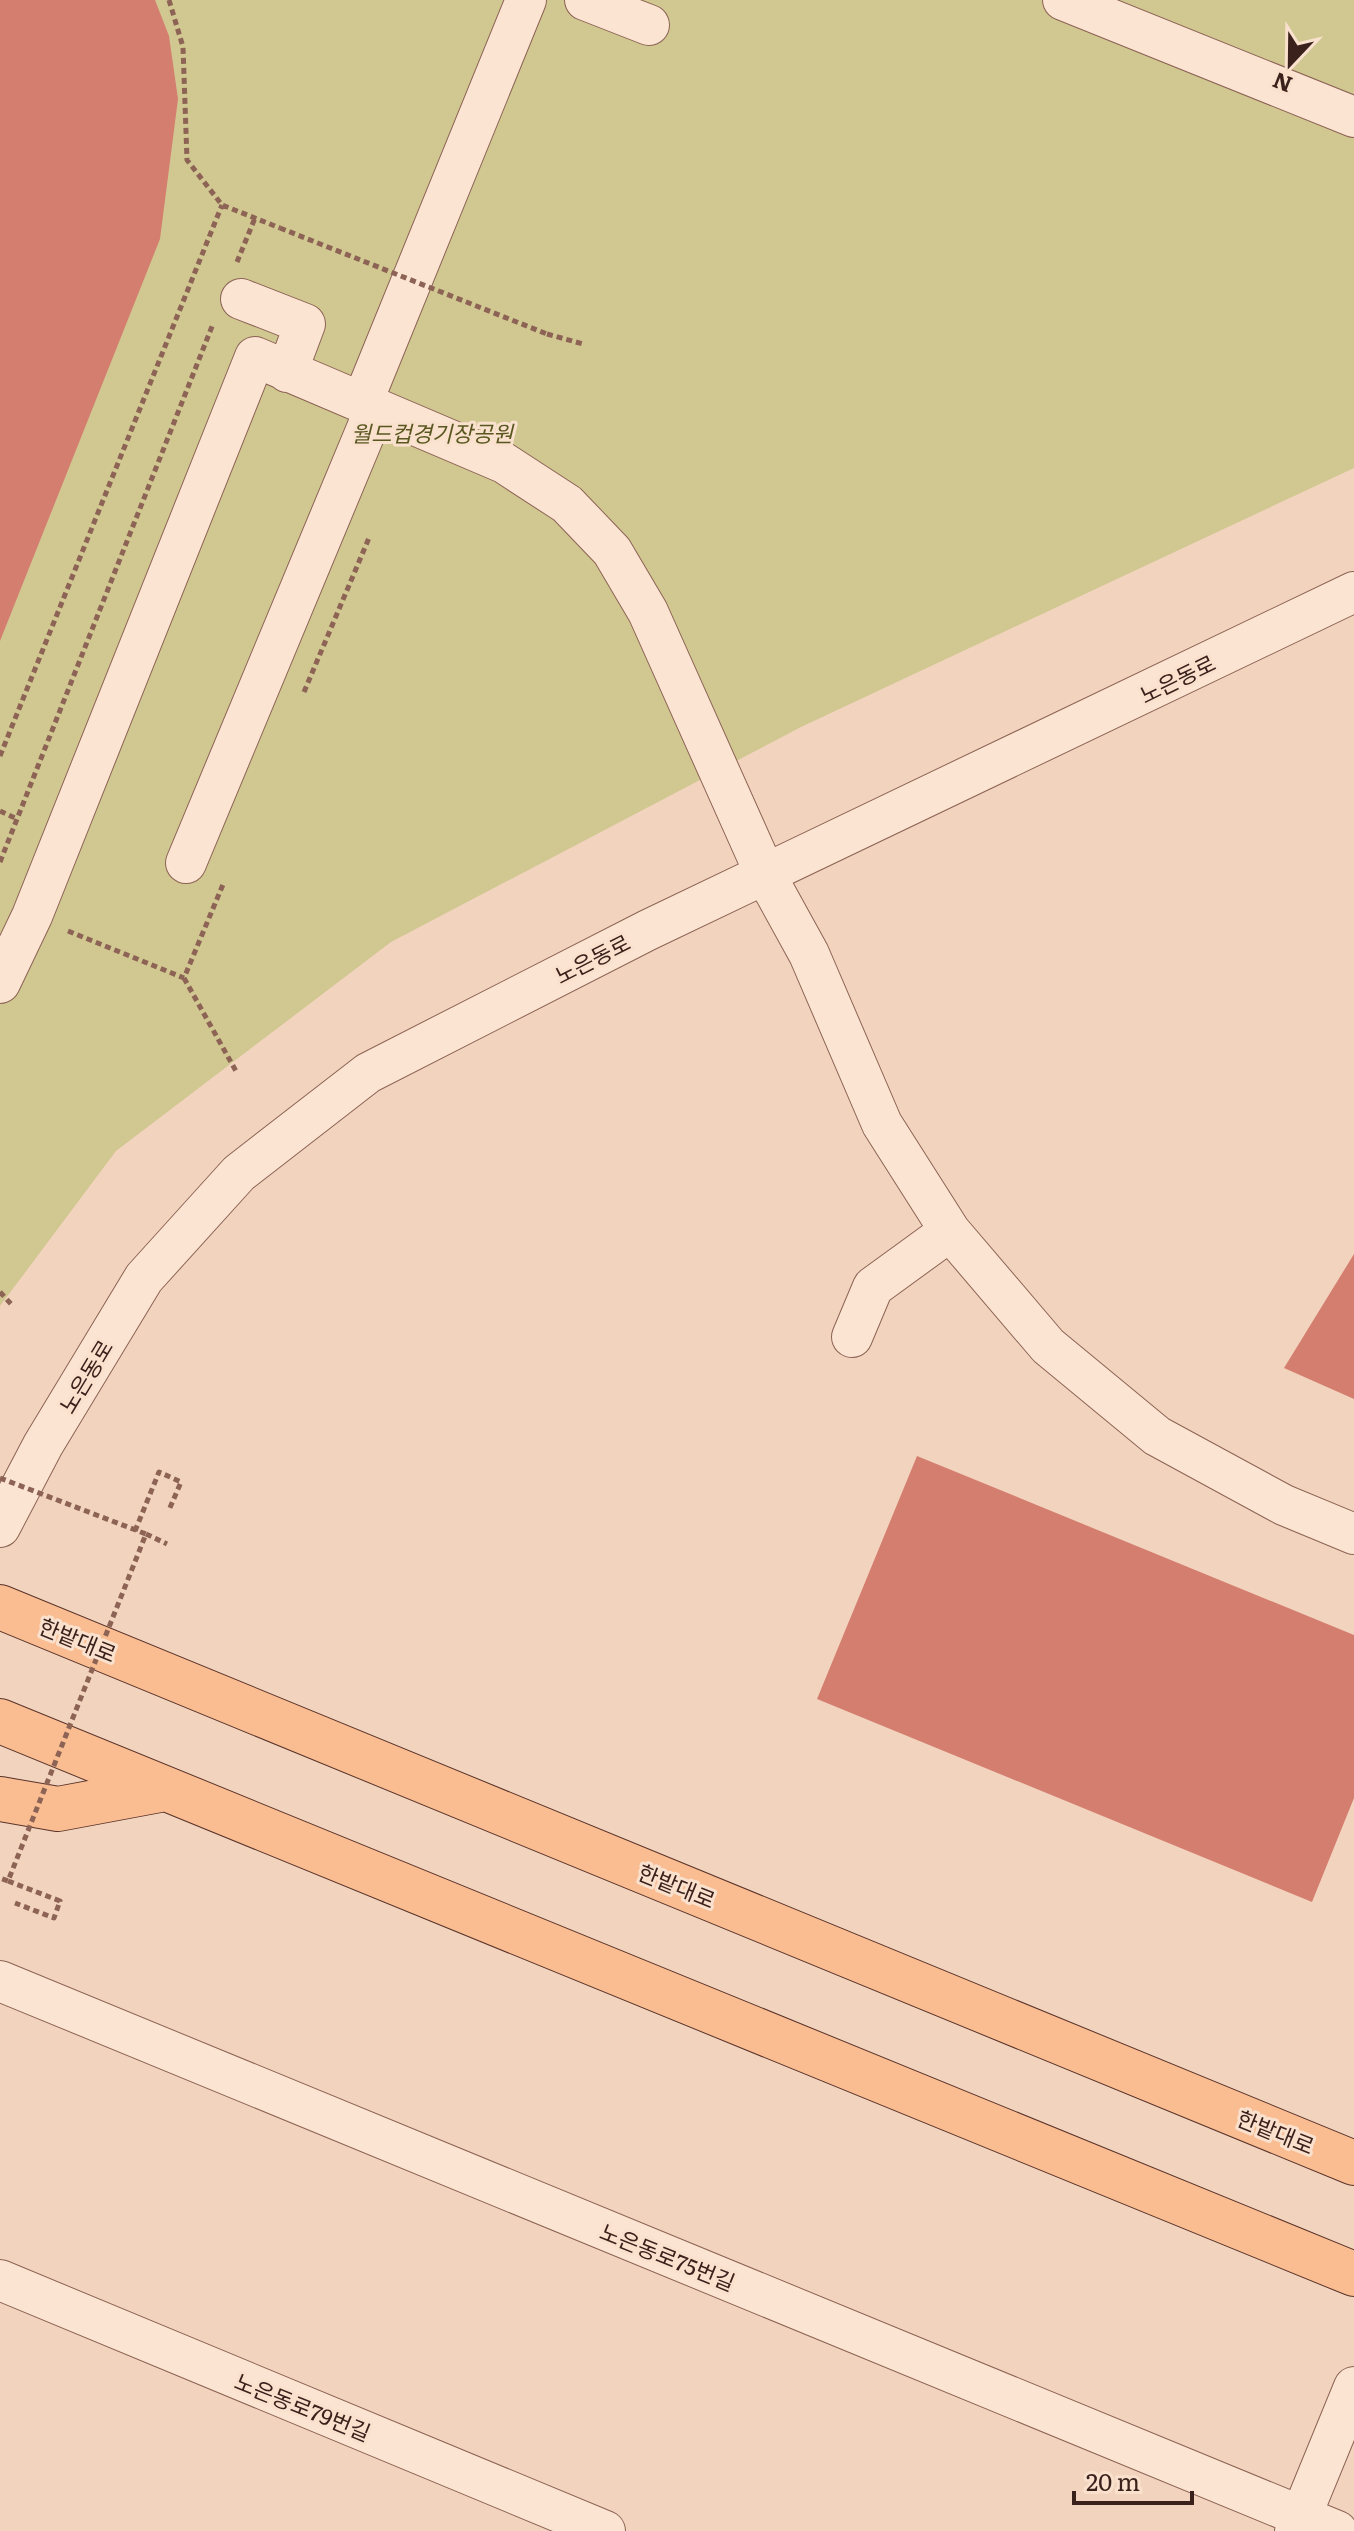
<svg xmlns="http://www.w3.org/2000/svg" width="1354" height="2531" font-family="Literata,'Noto Sans KR',serif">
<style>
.green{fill:#d1c791}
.building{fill:#d47e70}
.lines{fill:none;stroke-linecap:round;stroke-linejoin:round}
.minor-casing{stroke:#8c6355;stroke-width:42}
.major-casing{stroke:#59332a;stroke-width:46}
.path{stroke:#8c6355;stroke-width:5;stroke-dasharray:6 4;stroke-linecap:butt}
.minor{stroke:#fce4d2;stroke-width:40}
.major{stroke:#fabc91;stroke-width:44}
.path-bridge{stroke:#8c6355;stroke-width:5;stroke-dasharray:6 4;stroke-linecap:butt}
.labels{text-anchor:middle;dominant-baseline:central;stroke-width:6;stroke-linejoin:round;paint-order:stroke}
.park-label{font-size:22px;font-style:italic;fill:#59571f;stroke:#f9e1ce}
.street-label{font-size:22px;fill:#3a211b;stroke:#f9e1ce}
</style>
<rect width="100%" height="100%" fill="#f2d4be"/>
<!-- green -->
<path class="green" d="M0,0H1354V468L801,727L391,942L116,1151L0,1306Z"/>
<!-- building -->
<path class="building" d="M0,0H155L169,36L178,99L160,239L0,641Z
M1354,1254V1399L1284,1368Z
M917,1456L1354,1635V1798L1312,1902L817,1699Z"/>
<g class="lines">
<!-- minor casing -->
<g class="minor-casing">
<path id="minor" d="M585,0L649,25
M1063,0L1354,117
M241,299L305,324L287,372
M362,403L526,0
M186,863L375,409
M0,983L32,916L255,357L504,463L567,504L612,551L648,612L766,876L809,954L882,1124L950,1231L1048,1346L1157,1436L1284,1505L1354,1534
M852,1337L873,1287L950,1231
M0,1527L43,1445L144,1278L239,1173L368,1073L648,930L1354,592
M0,1981L1337,2531
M0,2280L605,2531
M1295,2531L1354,2387"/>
</g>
<!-- major casing -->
<g class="major-casing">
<path id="major" d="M0,1607L1354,2163
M0,1721L1354,2274
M0,1799L58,1809L165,1789"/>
</g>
<!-- path -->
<path class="path" d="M169,0L183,47L187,160L222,205L280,228
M237,262L255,218
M547,334L583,344
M304,692L369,538
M0,756L222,205
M0,811L17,819
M0,862L213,324
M68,931L184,978L224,882
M184,978L237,1073
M0,1292L11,1304
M135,1531L159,1472L181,1482L169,1510
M146,1534L167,1544
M8,1881L60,1901L54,1918L15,1903"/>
<!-- minor -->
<use href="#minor" class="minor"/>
<!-- major -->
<use href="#major" class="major"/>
<!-- path-bridge -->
<path class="path-bridge" d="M280,228L547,334
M0,1478L146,1534L8,1881L0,1878"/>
</g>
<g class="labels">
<!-- park labels -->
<g class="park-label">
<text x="432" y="432">월드컵경기장공원</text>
</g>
<!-- street labels -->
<g class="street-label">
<text transform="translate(1177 678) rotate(-26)">노은동로</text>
<text transform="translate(592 958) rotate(-27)">노은동로</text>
<text transform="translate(85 1376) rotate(-59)">노은동로</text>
<text transform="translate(78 1639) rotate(22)">한밭대로</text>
<text transform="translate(677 1885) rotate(22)">한밭대로</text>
<text transform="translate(1276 2131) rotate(22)">한밭대로</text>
<text transform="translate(668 2256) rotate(22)">노은동로75번길</text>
<text transform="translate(303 2406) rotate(22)">노은동로79번길</text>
</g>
</g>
<!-- north arrow -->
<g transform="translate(1290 64) rotate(202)" stroke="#f9e1ce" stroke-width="6" paint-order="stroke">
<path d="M0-6L14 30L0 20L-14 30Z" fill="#3a211b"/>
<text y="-12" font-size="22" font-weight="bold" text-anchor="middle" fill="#3a211b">N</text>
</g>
<!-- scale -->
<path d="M1074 2491v12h118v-12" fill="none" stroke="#3a211b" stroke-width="4"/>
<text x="1086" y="2491" font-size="24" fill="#3a211b" stroke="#f9e1ce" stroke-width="6" paint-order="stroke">20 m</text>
</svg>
